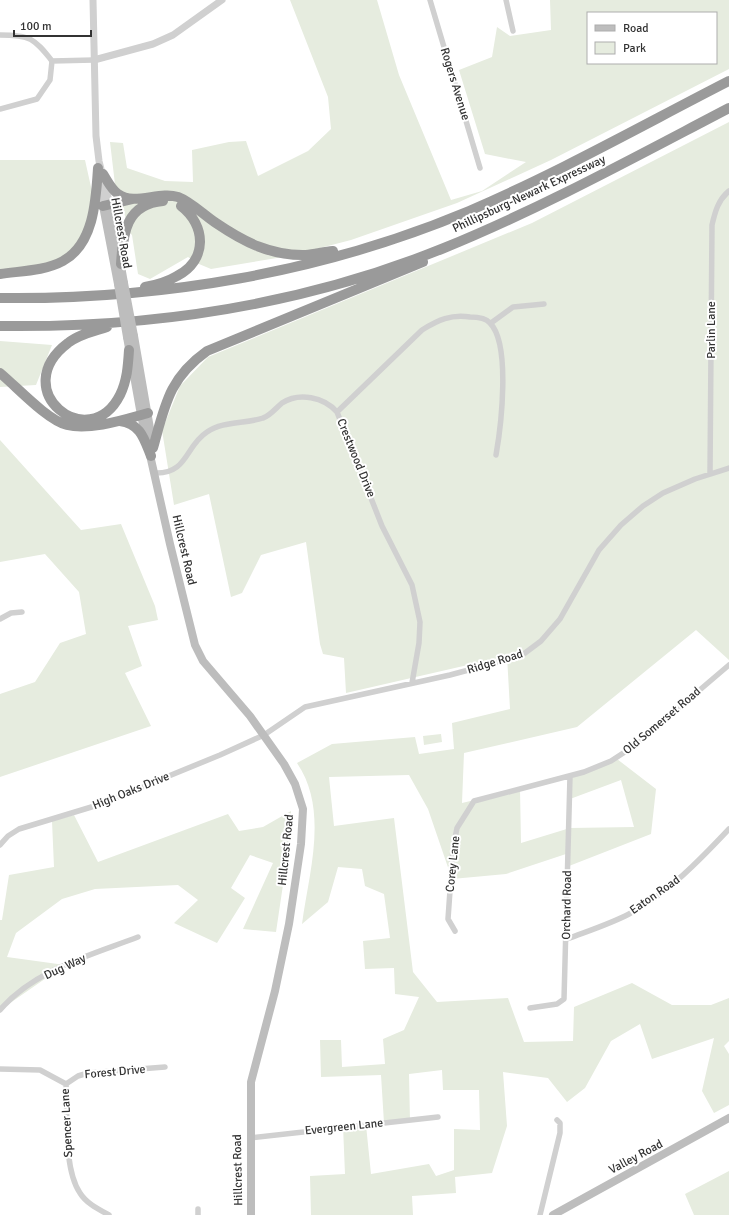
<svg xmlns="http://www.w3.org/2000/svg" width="729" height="1215" font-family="Signika,sans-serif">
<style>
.green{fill:#e6ecdf;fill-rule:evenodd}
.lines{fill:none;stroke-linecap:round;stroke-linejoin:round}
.minor{stroke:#d0d0d0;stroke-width:5.5}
.tertiary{stroke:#d0d0d0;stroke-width:7}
.secondary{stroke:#bdbdbd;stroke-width:8}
.motorway{stroke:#9a9a9a;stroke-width:10}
.secondary-bridge{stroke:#bdbdbd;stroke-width:8}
.labels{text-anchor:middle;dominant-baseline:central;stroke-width:4;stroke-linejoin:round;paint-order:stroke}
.street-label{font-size:12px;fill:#333;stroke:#fff}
</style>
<rect width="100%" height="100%" fill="#fff"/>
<!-- green -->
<path class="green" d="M290,0H377L399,75L451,200L482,191L526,162L485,154L459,70L492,57L497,27L510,36L551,30L550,0H729V69L551,160L457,203L351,240L289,256L211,269L199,264L188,257L150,279L138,274L132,235L128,231L125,216L116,193L110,142L123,143L127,168L165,181L193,182L192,150L229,142L246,141L258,176L308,151L331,129L328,97ZM588,13H716V63H588Z
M729,122V660L696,630L577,727L464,753L462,803L520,789L521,843L570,828L634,827L621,780L570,799L572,777L617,759L656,789L651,834L569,866V853L506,874L452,879L428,809L409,775L329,777L334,826L394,818L413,972L437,1002L508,998L524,1042L573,1041L574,1007L632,983L672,1005H711L729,998V1041L724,1046L729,1054V1105L714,1113L702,1091L714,1038L652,1059L640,1024L611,1041L585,1088L567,1102L548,1078L503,1072L507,1126L492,1173L455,1177L456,1193L412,1196L413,1215H311L310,1176L345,1174L343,1126L366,1125L371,1174L429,1164L436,1176L454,1170V1129L480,1130L479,1090H443L442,1070L409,1074L410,1121L384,1123L381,1075L321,1077L320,1040H341L342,1067L385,1064L383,1039L404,1030L419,997L395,994L394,968L365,969L363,941L390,938L384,894L365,886L362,869L338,867L328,902L302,924C309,872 329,810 297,763L332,744L415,737L419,754L454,749L452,723L510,709L507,656L346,693L344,658L323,654L320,644L306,542L261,555L242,593L231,597L209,494L174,505L161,424L165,423L180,386L208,357L532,223Z
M0,160H85L95,205L79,246L52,265L0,271Z
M0,341L52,345L36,385L0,387Z
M0,440L81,530L121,524L155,606L158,620L128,626L142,666L125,673L151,726L0,777V694L35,682L60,643L86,634L79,592L45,554L0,562Z
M441,734L442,742L424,745L423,736Z
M291,811V831L276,932L243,929L273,863L250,855L231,888L245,898L217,943L174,923L198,900L178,885L95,889L62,899L16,933L7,957L65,965L0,1010V920H2L9,875L54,867L52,821L74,815L98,862L228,814L239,831L263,827Z
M729,1171V1215H694L685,1194Z"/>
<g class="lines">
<!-- minor -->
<path class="minor" d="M430,0L480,168
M506,0L513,31
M0,35C30,35 34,38 52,61L50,80L37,99L0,109
M52,61L94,60
M491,323L513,307L544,304
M337,412L422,330C438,320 451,314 470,317C476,317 486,318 490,323C511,344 501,427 496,455
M155,473C188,474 185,446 207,432C223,421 245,424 263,418C270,416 276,408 282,403C299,392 324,397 337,412L382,526L412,585L420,622L419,643L412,683
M710,474L712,225C715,212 718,200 729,191
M0,619L11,613L22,612
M0,845L8,836L19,829L98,805L220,755L264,735L305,707L450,675L521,656L541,641L560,619L599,550L621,525L643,506L663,493L695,479L729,468
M455,931L448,919L453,848L457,828L474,801L584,772L611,761L634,746L729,665
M567,939C588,931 610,924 629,914C668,893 699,861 729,829
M530,1008L557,1004L564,999L570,776
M0,1010C34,970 91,955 138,937
M0,1069L40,1070L66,1084C68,1114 63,1168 80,1193C86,1203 98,1209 109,1215
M66,1084L78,1076L88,1073L165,1067
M250,1138L438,1117
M198,1215V1209
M540,1215L560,1133V1123L557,1120"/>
<!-- tertiary -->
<path class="tertiary" d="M93,0L96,136L99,161L110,205
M94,60L153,44L173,35L222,0
M100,184L103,206"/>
<!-- secondary -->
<path class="secondary" d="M110,205L124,283
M103,206L118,284
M134,336L152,440
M127,337L141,415L170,544L195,645L203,661L250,716L284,764L295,784L303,809L301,844L289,924L275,991L251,1082V1215
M553,1215L729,1118"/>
<!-- motorway -->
<path class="motorway" d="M103,174C107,180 111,189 118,194C134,206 159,191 178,197C191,202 204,215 216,223C244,242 271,256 306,255C315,254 324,252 333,251
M103,206L133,199
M121,264C123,233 126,204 163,201
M0,274C20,271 45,271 63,261C94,244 96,200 98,168
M145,287C156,285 167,282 177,276C208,260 206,225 181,206
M0,298C160,300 321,273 469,211C558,173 643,125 729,81
M0,326C151,328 303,305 444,248C542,208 635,157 729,108
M107,327C95,331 79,334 68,343C6,390 89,456 120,395C127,381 128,366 129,350
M0,373C17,387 47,420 67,425C90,431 126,419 148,413
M120,421C141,424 144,439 151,456
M153,448C165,405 169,378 207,351L423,262"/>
<!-- secondary-bridge -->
<path class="secondary-bridge" d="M124,283L134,336
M118,284L127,337"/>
</g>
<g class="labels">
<!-- street labels -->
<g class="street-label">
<text transform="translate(455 84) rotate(73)">Rogers Avenue</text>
<text transform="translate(529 194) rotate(-25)">Phillipsburg-Newark Expressway</text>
<text transform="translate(121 233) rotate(80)">Hillcrest Road</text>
<text transform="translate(711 330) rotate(-90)">Parlin Lane</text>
<text transform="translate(356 458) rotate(68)">Crestwood Drive</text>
<text transform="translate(184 550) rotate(77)">Hillcrest Road</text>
<text transform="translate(495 662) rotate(-17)">Ridge Road</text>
<text transform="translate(662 721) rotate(-40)">Old Somerset Road</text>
<text transform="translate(131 791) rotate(-22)">High Oaks Drive</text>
<text transform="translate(286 850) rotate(-84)">Hillcrest Road</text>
<text transform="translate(453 864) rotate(-84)">Corey Lane</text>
<text transform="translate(655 895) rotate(-35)">Eaton Road</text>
<text transform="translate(567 905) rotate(-89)">Orchard Road</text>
<text transform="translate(65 967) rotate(-25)">Dug Way</text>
<text transform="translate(115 1072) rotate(-5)">Forest Drive</text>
<text transform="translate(67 1123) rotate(-93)">Spencer Lane</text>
<text transform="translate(344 1127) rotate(-6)">Evergreen Lane</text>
<text transform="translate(636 1157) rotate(-28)">Valley Road</text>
<text transform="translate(238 1170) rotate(-91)">Hillcrest Road</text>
</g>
</g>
<!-- legend -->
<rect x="587" y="12" width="130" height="52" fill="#ffffff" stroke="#adadad"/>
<rect x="595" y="25" width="20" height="6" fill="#bdbdbd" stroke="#adadad"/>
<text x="623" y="32" font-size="12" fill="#333333">Road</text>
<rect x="595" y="42" width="20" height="12" fill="#e6ecdf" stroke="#adadad"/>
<text x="623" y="52" font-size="12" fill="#333333">Park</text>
<!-- scale -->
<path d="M14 30v6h77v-6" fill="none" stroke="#333333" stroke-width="2"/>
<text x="20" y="30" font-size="12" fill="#333333" stroke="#ffffff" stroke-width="3" paint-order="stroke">100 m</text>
</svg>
